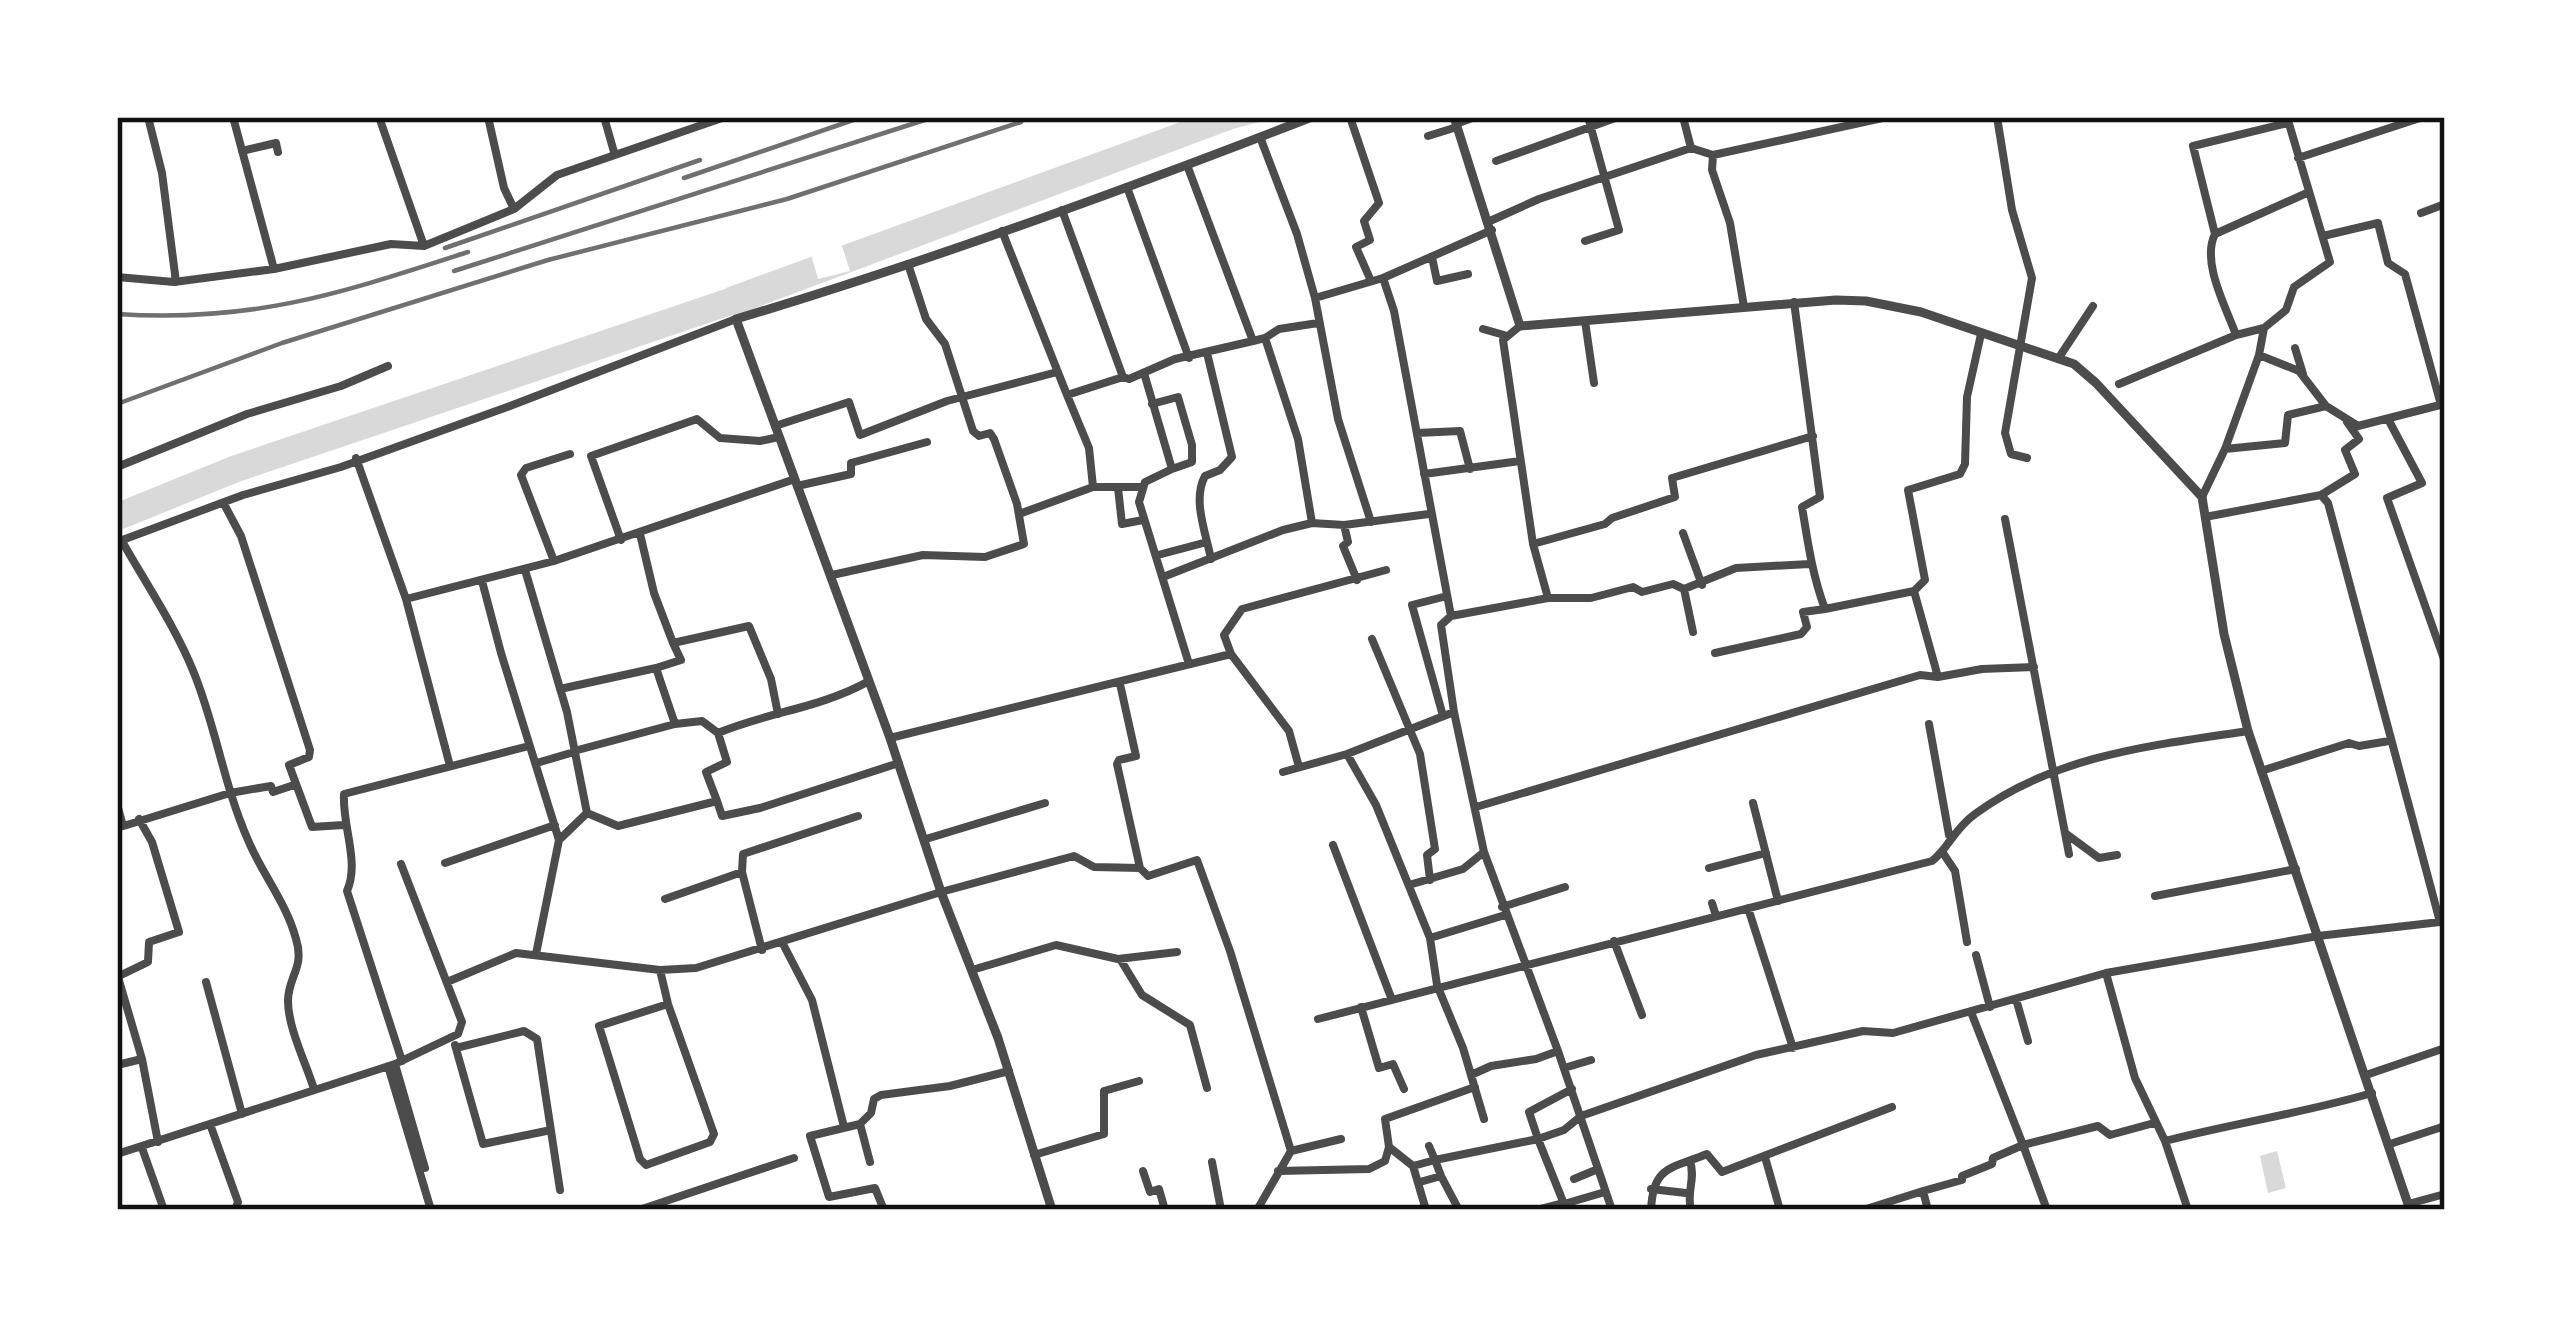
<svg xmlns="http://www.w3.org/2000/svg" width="2562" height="1327" font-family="'Public Sans',sans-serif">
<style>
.water{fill:#d9d9d9}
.pier{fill:#fff}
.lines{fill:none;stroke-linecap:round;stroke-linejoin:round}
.river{stroke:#d9d9d9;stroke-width:27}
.minor{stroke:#4c4c4c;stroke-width:8}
.tertiary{stroke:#4c4c4c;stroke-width:9}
.rail{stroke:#707070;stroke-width:4.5}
.neatline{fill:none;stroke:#111;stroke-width:4.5}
</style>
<rect width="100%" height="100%" fill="#fff"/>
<!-- water -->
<path class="water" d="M1194,117H1279L1233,129L734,316L726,288Z
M2277,1151L2286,1188L2268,1193L2260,1156Z"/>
<!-- pier -->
<path class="pier" d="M840,240L850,271L818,279L810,251Z"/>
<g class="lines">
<!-- river -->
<path class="river" d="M117,517L235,469L764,290"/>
<!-- minor -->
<path class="minor" d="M148,117L162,173L176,282
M233,117L274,269
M379,117L424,246
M488,117L504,188L514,209
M604,117L614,152
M1350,117L1379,203L1364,221L1370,240L1356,247L1371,281
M1683,117L1691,148
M1997,117L2012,210L2032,278L2005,433L2011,454L2027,458
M1456,124L1475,117
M1428,136L1457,127
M1260,137L1297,234L1315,298L1338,419L1371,522
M242,151L276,143L278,152
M1713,155L1712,170L1730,223L1744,307
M2298,158L2423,117
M1496,161L1618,117
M1187,165L1253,341L1265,338L1298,439L1312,523
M1127,187L1189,358
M1062,210L1123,377L1129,379L1175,359L1253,341
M2421,213L2445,204
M1490,221L1539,199L1691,148L1713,155L1887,117
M1002,231L1067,395L1123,377
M2215,234L2309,192
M2323,236L2378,223L2388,263L2405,274L2441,405
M1585,241L1619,230L1588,117
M1432,257L1437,281L1468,274
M117,277L174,282L274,269L391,244L424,246L514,209L557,175L725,117
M1383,278L1394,311L1451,616
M1315,298L1383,278L1492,230
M1794,302L1820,497L1802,507C1808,543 1812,574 1825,609L1914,591
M1585,321L1594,383
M1520,326L1503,340L1533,544L1548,598
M1483,329L1504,335
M2236,335C2226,307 2201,262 2215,234L2193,146L2288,123
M1265,338L1279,329L1318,323
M2295,348L2303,374
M1207,353L1232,457L1220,470L1205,476C1192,500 1206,533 1211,559
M2259,355L2299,371L2326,406L2358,426L2444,404
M2058,359L2093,306
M1144,373L1172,469L1145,482L1139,502L1189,664
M2119,384L2236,335L2264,328
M1067,395L1089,448L1093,487
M1152,404L1178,397L1192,445V462L1172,469
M2388,419L2422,483L2387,498L2445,662
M775,426L849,402L860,435L947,401L1057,372
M1417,433L1460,431L1470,469
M2225,449L2285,443L2288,415L2326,406
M356,458L406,599L450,766
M117,467L247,414L341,386L388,366
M1424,474L1520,461
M797,486L851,474V463L927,442
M1118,488L1122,524L1143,520
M2321,495L2355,474L2345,450L2359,439L2347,422
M2202,497L2225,449L2259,355L2264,328L2286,310L2294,287L2330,262L2287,117
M224,504L241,536L310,750L309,757L289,765L312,827L343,825
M1019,514L1093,487H1142
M2005,519L2069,854
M1344,525L1348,542L1343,546L1357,580
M1683,533L1702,585
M640,534L654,593L673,643
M621,540L591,456L697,419L720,438L760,441L779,437
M117,542L243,495L341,467L510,406L736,319
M123,543C147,585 176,628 194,673C216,727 224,786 248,840C262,874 286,902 296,939C305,968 288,976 288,1001C288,1028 306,1063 314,1089
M1533,544L1605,524L1612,518L1675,497L1672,478L1813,436
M1158,555L1207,542
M554,561L521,475L526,468L570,454
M525,570L567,712L587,813L559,840L536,954
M832,575L923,555L985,557L1024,544L1017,504L994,439L990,433L979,436L973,431L945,344L926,319L908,264
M1163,577L1283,530L1312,523L1344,525L1429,514
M482,581L501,653L559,840
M1684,589L1693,632
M406,599L554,561L795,479
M1372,639L1420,754L1435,849L1427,855L1430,880
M1715,653L1801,634L1807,627L1803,612L1825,609
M1938,677L1914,591L1925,580L1908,490L1960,474L1965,464L1967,397L1981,334
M1120,684L1136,756L1119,760L1117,764L1140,868
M560,689L656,668
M1443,716L1412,605L1447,596
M1929,724L1949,835
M718,733C768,712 821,708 869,681
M890,738L1231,654
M574,751L675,724
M1347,754L1376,805L1430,938L1437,985L1463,1048L1484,1119
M540,762L574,752
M1299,767L1289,731L1231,654L1224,635L1242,609L1386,570
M2261,771L2349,743L2359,746L2389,741
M1283,772L1347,754L1454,712
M717,801L722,816L760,808L899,763
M1753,803L1778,901
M117,804L123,826
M1476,807L1920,675L1938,677L1982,669L2034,667
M587,813L618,826L717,801L706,772L727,762L718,733L702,721L675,724L656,668L681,660L673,643L749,626L771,679L778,714
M117,828L230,793L271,786L273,792L294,785
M2065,833L2099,858L2117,855
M926,839L1045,803
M1333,845L1392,1000
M1943,853L1955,871L1967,942
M445,863L555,825
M1709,868L1766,853
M742,872L743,854L858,816
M1409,885L1463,869L1484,852
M2155,896L2296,869
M665,899L742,872L762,950
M1712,903L1716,916
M1502,907L1565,887
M1748,908L1793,1048
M1430,938L1505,915
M1614,941L1642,1015
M783,944L812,1000L844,1127
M1976,955L1990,1007
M1120,959L1142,995L1190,1025L1207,1088
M660,970L668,1004L714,1134L710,1142L646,1165L640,1159L599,1026L668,1004
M972,970L1056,945L1118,959L1177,952
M2106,973L2135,1078L2165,1141L2188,1210
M117,977L148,962L149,942L179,932L152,842L139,819
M118,977L142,1059L158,1142
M206,982L242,1114
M447,982L516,953L660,970L696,968L941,892L1074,856L1094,867L1140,868L1148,876L1197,860L1230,951L1291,1151
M2016,999L2028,1041
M1361,1007L1379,1068L1393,1064L1404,1089
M1318,1019L1932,861C1948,849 1954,829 1975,814C2055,755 2154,745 2248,731
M455,1045L483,1144L551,1130
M456,1048L524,1031L537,1039L560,1190
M402,1061L347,891C360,862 342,826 344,794L529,746
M395,1064L425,1168
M117,1065L142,1059
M388,1066L431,1210
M1564,1068L1591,1060
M1471,1075L1491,1066L1536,1059L1558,1051
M2366,1075L2445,1048
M1572,1089L1529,1112L1538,1139L1564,1130L1581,1116L1756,1055L1863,1031L1893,1033L2106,973L2318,936L2440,922L2328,503L2321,495L2205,517
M210,1124L238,1202L235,1210
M860,1124L871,1113L874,1099L881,1095L950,1086L1009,1071
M2165,1141C2234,1123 2304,1113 2372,1093
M2390,1144L2445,1126
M142,1148L164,1210
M117,1154L395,1064L458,1034L462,1022L401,864
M1034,1155L1104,1134V1091L1139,1081
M1765,1157L1780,1210
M1690,1161C1696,1179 1686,1192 1691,1210
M870,1162L860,1124L810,1136L829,1197L875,1188L884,1210
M1212,1162L1221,1210
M1413,1166L1435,1160L1429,1146
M1143,1171L1150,1192L1159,1189L1165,1210
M1278,1171L1369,1169L1385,1161L1389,1147
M1441,1176L1459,1210
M1574,1179L1598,1169
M1420,1182L1441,1176L1435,1160L1538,1139L1564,1204L1605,1192
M1651,1189L1686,1193
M2408,1204L2445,1194
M639,1210L794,1158
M1257,1210L1291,1151L1341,1139
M1426,1210L1413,1166L1389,1147L1385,1119L1475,1087
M1536,1210L1563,1203
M1612,1210L1558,1051L1484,852L1454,712L1441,625L1451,616L1548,598H1591L1633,587L1642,592L1673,584L1684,589L1736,568L1809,564
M1651,1210C1653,1166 1670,1169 1707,1154L1722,1172L1892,1107
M1863,1210L1923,1191
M1928,1210L1923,1191L1962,1180V1176L1992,1164L1993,1158L2023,1145L1971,1012
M2047,1210L2023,1145L2098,1126L2110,1135L2154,1123"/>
<!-- tertiary -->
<path class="tertiary" d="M1454,117L1520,326L1836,300L1866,301L1921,312L2074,364L2096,383L2202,497L2224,634L2248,731L2410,1210
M1052,1210L998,1038L941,892L890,738L736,319C931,261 1122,191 1312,117"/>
<!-- rail -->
<path class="rail" d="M684,178L862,117
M445,248L700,160
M454,271L934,117
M117,314C254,323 341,293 468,252
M117,404L282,343L548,260L787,199L1021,122"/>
</g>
<!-- border -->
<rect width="2562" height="1327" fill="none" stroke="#ffffff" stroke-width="240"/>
<rect x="120" y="120" width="2322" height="1087" class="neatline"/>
</svg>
